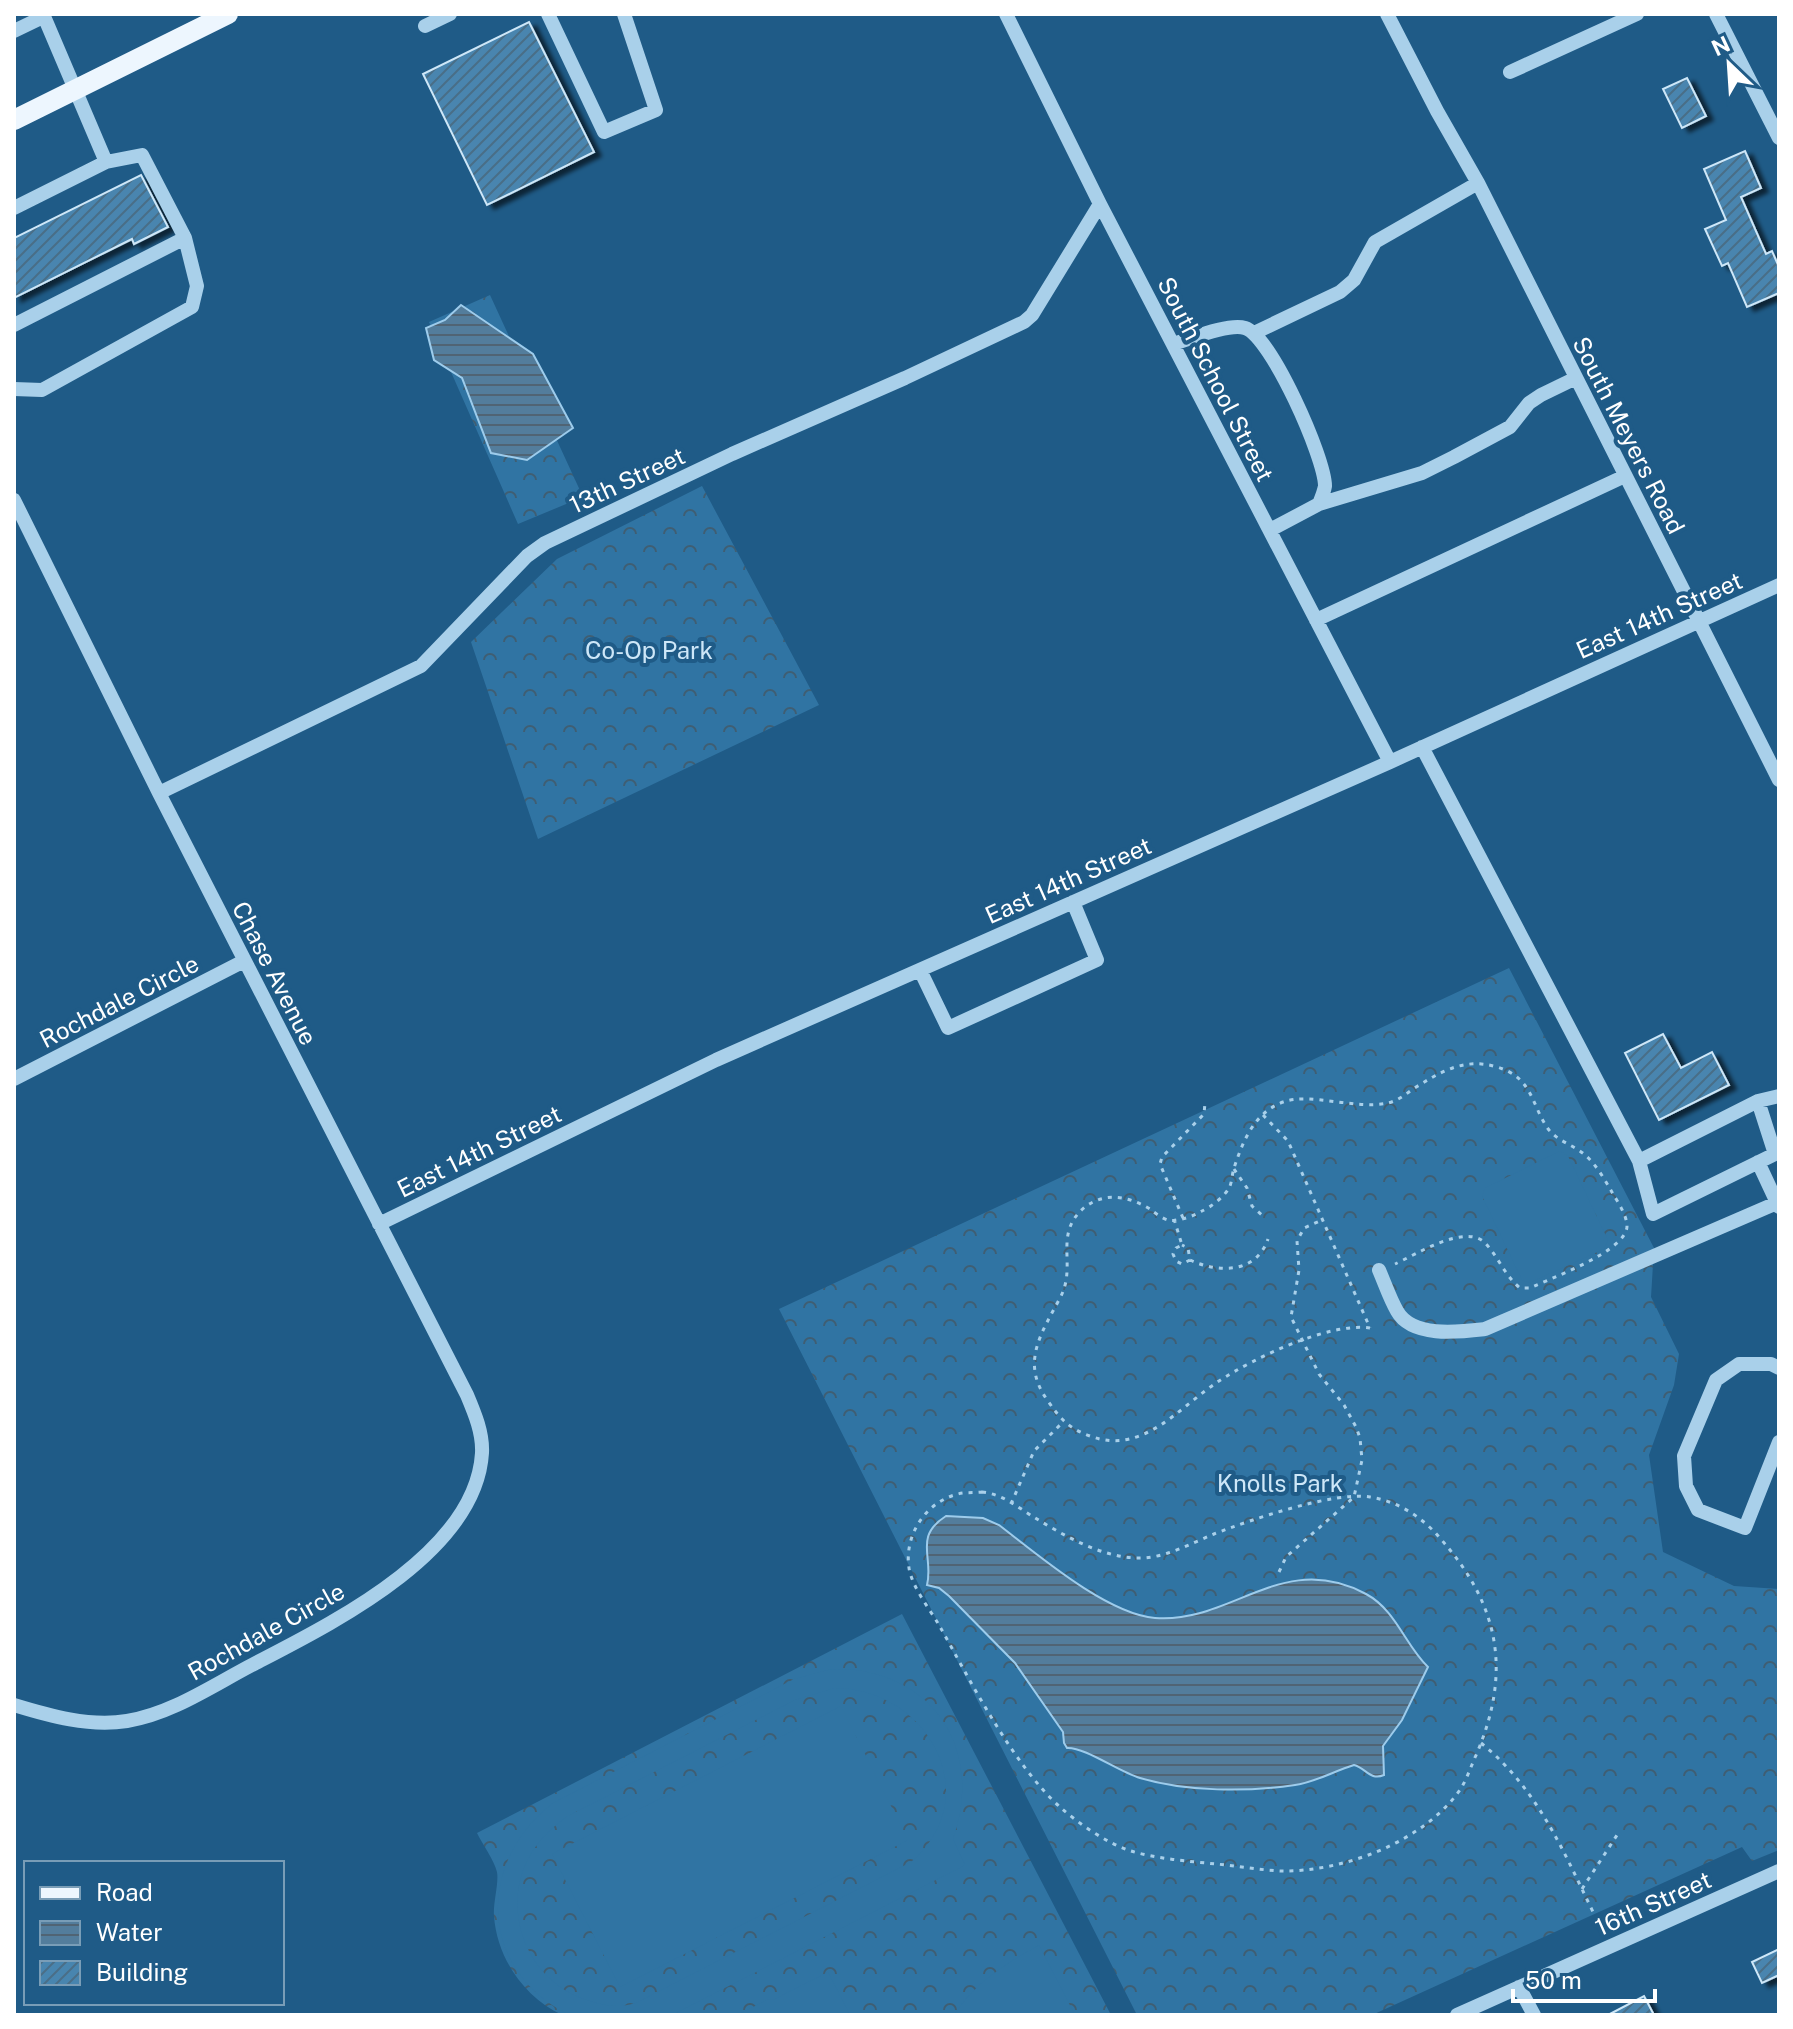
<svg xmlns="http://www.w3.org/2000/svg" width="1793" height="2029" font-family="'Public Sans',sans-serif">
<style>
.forest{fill:url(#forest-crowns)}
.pitch{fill:#3074a3;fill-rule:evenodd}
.water{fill:url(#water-rules);stroke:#9dccec;stroke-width:2}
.building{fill:url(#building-hatch);stroke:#cee7f8;stroke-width:2;filter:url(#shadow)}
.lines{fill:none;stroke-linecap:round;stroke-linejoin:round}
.path{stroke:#a9d0ea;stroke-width:3;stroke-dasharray:4 6;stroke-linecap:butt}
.minor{stroke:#a9d0ea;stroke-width:14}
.major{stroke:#edf6fe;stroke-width:20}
.labels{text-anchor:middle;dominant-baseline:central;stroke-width:8;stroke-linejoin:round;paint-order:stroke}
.street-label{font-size:24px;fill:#fff;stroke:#1f5b87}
.park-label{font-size:24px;fill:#cee7f8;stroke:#1f5b87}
</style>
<defs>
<pattern id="forest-crowns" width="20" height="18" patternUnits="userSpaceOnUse" patternTransform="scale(2)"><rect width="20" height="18" fill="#3074a3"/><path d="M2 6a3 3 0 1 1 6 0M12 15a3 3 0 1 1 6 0" fill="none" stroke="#3f5e73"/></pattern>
<pattern id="water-rules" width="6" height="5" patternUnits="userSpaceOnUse" patternTransform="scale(2)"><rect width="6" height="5" fill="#537d9c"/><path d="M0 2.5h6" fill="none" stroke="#506474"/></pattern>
<pattern id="building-hatch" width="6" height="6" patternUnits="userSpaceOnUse" patternTransform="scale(2)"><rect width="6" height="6" fill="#4885af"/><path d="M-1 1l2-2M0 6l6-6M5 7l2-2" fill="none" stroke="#4a6e87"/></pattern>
<filter id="shadow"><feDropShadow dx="7" dy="4" stdDeviation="2" flood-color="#0009"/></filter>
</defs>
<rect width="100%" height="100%" fill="#1f5b87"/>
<!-- forest -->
<path class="forest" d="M490,295L583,497L518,524L429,322Z
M702,486L819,705L538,839L471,642L557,559Z
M1509,968L1654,1248L1651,1297L1679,1354L1674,1385L1649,1455L1663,1552L1734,1586L1779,1589V1850L1752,1861L1742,1847L1372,2015H1137L779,1309Z
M902,1614L1111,2015H562C524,1997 497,1958 494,1916C493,1903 499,1883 497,1872C494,1860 483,1845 477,1833Z"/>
<!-- pitch -->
<path class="pitch" d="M1560,1151L1568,1156L1608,1240L1604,1249L1529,1283L1522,1280L1482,1196L1485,1188Z
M844,1669C938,1675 983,1753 953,1839L965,1865L672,2015H570C478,1971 476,1862 553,1803L794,1679L828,1670ZM835,1688C929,1689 987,1797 911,1862L636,2003C618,2008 604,2006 587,2000C530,1983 501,1915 527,1861C537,1841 551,1828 568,1816L795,1700Z
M841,1706L908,1840L620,1987L552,1854Z
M1039,1945L1075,2015H954C974,1983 1007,1963 1039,1945Z
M828,1972L850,2015H737L767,2000L775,1999Z"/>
<!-- water -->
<path class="water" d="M461,305L533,354L573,428L527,460L491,453L462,378L434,360L426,328L445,320Z
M946,1516L983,1518L999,1525C1038,1555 1107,1614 1155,1618C1232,1624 1282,1549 1366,1594C1396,1610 1405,1645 1428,1667L1402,1720L1383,1746L1384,1775C1370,1781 1366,1768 1354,1765C1334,1771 1316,1782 1295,1785C1247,1792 1187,1792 1140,1778C1119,1772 1085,1747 1067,1748L1064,1743L1063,1732L1015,1663L949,1596L939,1588L927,1585C934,1557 913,1537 946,1516Z"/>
<!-- building -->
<path class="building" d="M529,22L594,152L487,205L423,74Z
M1687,78L1706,116L1682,128L1663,89Z
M1745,151L1761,188L1741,197L1766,254L1772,251L1779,267V293L1747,307L1728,263L1722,266L1705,229L1726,220L1704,169Z
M141,175L168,227L134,244L132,239L14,298V238Z
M1663,1034L1681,1068L1712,1052L1729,1085L1659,1120L1625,1053Z
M1779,1949V1975L1762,1983L1752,1962Z
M1644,1996L1654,2015H1608Z"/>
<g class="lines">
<!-- path -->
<path class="path" d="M1263,1115L1288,1141L1370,1328
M1234,1169L1247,1188L1252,1206L1263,1216
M1183,1218L1160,1164L1162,1157L1204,1114L1205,1103
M1174,1219L1182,1245L1176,1248L1173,1254L1176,1261L1182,1264L1190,1260L1188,1248L1182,1245
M1190,1260C1218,1273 1256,1274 1268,1239
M1370,1328C1329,1322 1254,1358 1219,1381C1179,1407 1143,1456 1090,1436C1070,1429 1060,1419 1048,1401C1020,1363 1041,1334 1060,1298C1078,1265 1052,1234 1085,1207C1106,1191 1130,1197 1150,1209C1155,1213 1163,1219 1168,1220C1178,1222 1194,1216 1202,1211C1211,1207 1224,1197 1229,1188C1232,1183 1232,1174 1234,1168C1243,1141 1254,1113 1283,1102C1309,1092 1356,1110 1388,1103C1397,1101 1405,1095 1413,1089C1440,1072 1464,1057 1497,1067C1534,1078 1531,1106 1549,1130C1558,1141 1573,1145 1584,1154C1596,1164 1605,1180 1613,1194C1618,1202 1627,1216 1627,1226C1627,1251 1551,1278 1530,1288H1520C1505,1276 1499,1258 1486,1244C1467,1222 1417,1254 1395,1264
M982,1492C1002,1494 1016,1506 1032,1516C1063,1535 1100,1557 1137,1558C1163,1559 1190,1544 1214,1534C1250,1520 1334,1491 1370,1497C1397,1501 1422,1517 1439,1537C1499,1604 1512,1670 1477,1753C1471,1766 1467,1779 1460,1790C1423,1842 1343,1872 1281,1871C1260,1870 1238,1866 1216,1864C1188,1861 1155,1859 1128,1850C1105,1842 1078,1823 1060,1807C1013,1765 970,1680 939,1625C929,1608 912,1587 909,1568C904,1536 925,1502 958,1494C965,1492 974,1493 982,1492Z
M1011,1504L1034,1451L1063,1422
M1279,1572L1286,1557L1354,1497L1362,1460L1360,1438L1356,1427L1344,1405L1319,1374L1291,1317L1299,1270L1297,1241L1304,1228L1322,1220
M1481,1743C1539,1790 1564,1853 1596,1918
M1582,1889L1619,1832"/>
<!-- minor -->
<path class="minor" d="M548,14L604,132L656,110L624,14
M1006,14L1100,204L1390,762
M1387,14L1437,111L1478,183L1779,780
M1716,14L1779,138
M425,26L450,14
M14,31L43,17
M1510,72L1637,14
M14,208L106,162L43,14
M14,325L185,238L142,155L106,162
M1254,333L1340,292L1354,280L1375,242L1478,183
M1173,344C1190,339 1229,323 1245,328C1271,336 1325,458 1325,486C1324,492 1321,499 1319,504L1270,530
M14,389L42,390L192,307L197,286L185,238
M14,500L159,793L467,1395C475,1414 483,1433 482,1453C476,1553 331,1624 254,1664C215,1684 172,1714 127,1721C89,1727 50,1716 14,1705
M1319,504L1422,473L1454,457L1510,427L1529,403L1541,395L1576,378
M1316,620L1625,476
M1422,747L1639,1161L1653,1214L1775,1154L1758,1101
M159,793L421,666L527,556L545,543L732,454L905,378L1024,322L1032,315L1100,204
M920,970L948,1028L1097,960L1073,902
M14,1079L244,961
M1639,1161L1758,1101L1779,1096
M1758,1162L1779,1207
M379,1224L716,1060L1390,762L1779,585
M1379,1270C1385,1284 1390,1299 1397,1311C1412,1338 1459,1332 1485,1329L1779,1202
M1779,1368L1771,1364H1739L1716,1380L1684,1456L1686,1486L1698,1510L1745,1528L1779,1442
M1519,1987L1534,2015
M1457,2015L1779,1871"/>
<!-- major -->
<path class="major" d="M14,120L228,14"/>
</g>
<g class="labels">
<!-- street labels -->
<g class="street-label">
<text transform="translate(1216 379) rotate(63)">South School Street</text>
<text transform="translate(1629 435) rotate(63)">South Meyers Road</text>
<text transform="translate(627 480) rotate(-25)">13th Street</text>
<text transform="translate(1659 615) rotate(-24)">East 14th Street</text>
<text transform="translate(1068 880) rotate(-24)">East 14th Street</text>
<text transform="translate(275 973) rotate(63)">Chase Avenue</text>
<text transform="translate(119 1001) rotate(-27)">Rochdale Circle</text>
<text transform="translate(479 1151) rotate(-26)">East 14th Street</text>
<text transform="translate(266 1631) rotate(-29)">Rochdale Circle</text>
<text transform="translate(1653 1903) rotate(-24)">16th Street</text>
</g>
<!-- park labels -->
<g class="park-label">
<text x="649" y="650">Co-Op Park</text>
<text x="1280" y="1483">Knolls Park</text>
</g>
</g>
<!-- border -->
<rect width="1793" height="2029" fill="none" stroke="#ffffff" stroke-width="32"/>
<!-- legend -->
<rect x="24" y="1861" width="260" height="144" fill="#1f5b87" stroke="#799db7" stroke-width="2"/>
<rect x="40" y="1887" width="40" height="12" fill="#edf6fe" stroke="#799db7" stroke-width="2"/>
<text x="96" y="1901" font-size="24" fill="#ffffff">Road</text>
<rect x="40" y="1921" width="40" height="24" fill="url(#water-rules)" stroke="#799db7" stroke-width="2"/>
<text x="96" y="1941" font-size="24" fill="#ffffff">Water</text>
<rect x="40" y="1961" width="40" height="24" fill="url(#building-hatch)" stroke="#799db7" stroke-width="2"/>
<text x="96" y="1981" font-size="24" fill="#ffffff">Building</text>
<!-- north arrow -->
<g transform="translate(1729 64) rotate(335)" stroke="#1f5b87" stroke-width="6" paint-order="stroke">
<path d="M0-6L14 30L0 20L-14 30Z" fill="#ffffff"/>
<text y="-12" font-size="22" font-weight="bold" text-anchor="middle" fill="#ffffff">N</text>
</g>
<!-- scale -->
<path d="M1513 1989v12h142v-12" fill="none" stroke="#ffffff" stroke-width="4"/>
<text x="1525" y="1989" font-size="24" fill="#ffffff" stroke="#1f5b87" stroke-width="6" paint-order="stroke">50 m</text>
</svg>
